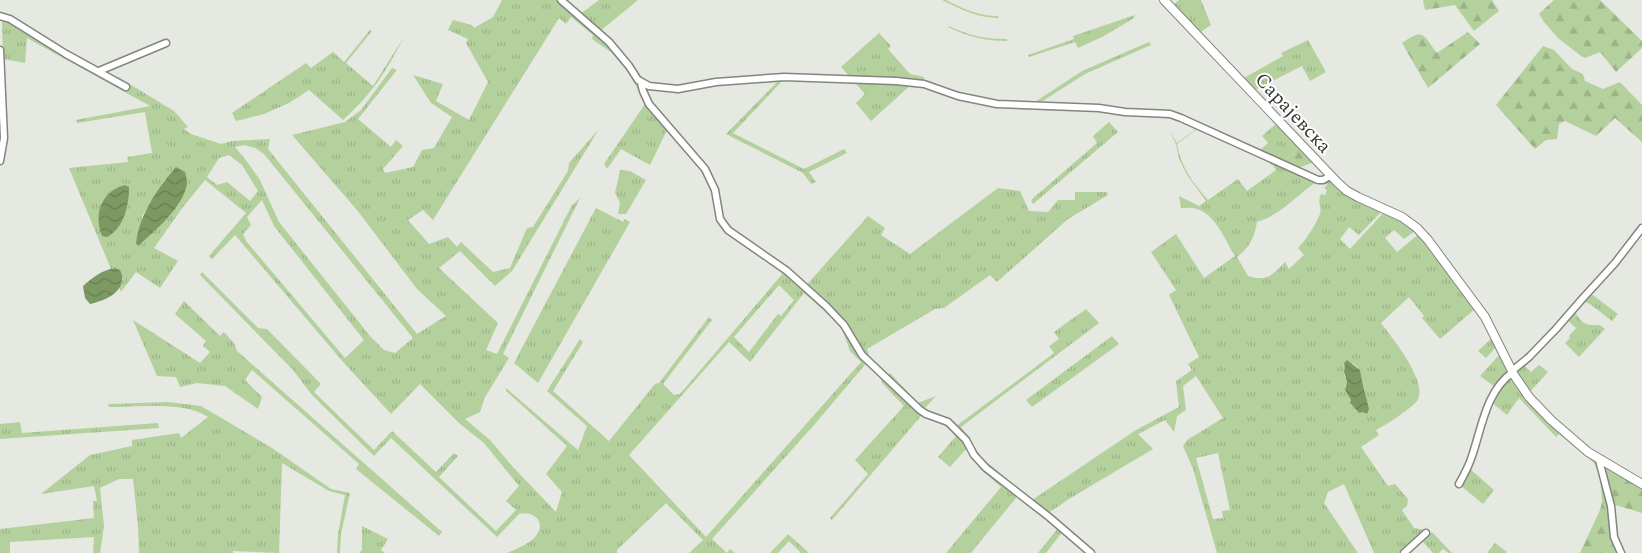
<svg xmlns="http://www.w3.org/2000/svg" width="1642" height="553" font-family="Spectral,serif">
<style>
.grass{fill:url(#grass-tufts);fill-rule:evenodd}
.forest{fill:url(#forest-firs)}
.water{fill:url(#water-waves)}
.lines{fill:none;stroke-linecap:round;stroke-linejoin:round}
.minor-casing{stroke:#82867f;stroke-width:9}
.major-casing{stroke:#82867f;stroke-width:10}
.minor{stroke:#fff;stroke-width:6}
.major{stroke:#fff;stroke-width:8}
.labels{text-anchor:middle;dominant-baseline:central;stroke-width:4;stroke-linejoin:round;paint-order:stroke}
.street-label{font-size:20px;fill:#383a37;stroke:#fff}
</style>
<defs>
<pattern id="grass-tufts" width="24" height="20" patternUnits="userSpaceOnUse" patternTransform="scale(1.25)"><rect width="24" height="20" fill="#b4d09d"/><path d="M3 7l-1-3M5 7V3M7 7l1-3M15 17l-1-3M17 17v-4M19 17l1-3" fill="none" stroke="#9cb388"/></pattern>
<pattern id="forest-firs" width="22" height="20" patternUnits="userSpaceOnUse" patternTransform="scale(1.25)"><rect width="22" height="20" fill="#b4d09d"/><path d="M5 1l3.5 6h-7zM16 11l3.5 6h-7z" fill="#9cb388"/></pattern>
<pattern id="water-waves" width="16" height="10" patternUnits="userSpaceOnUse" patternTransform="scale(1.25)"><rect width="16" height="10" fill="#7c9962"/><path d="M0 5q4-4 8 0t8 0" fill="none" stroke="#677e52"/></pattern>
</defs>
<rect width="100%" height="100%" fill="#e5e9e1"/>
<!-- grass -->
<path class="grass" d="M502,0H559L612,48L638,81L646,102L668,128L650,165L621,149L607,169L604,164L645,104L631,76L612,53L592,39L593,35L571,17L566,24L559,18L433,220L423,210L408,220L429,244L448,237L457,247L461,242L493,272L510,268L527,228L533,227L568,171L569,163L599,129L512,271L495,286L460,251L439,268L498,323L486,350L497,354L572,205L580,198L503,354L509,358L485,397L480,412L465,419L490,440L513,467L556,512L562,492L546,474L567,446L506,391V388L578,450L587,426L547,391L580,339L583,342L553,391L609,441L655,384L659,383L709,317L712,320L663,384L674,395L680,394L784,272L803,289L868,216L885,228L881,235L910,254L998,188L1020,191L1029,211L1048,212L1058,200H1075V192H1107L1108,195L1068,219L997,282L990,275L944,308L935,309L867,349L871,362L869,360L814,425L712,539L727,553L730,549L735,553H689L703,540L666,503L617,550V553H507C516,549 529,544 535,537C547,524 535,510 519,514L497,537L391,438L374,456L312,395L293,370L200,275L202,272L258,328L267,329L321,384L314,392L374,450L392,431L436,472L454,453L458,456L439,477L496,531L516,510L506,501L519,486L484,443L460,424L420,384L391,414L344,363L235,235L212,259L209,256L246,213L205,180L183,207L154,248L178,261L160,288L136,272L121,292L119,287L123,279L115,268L111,269L69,168L128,162L127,157L152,153L145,112L77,123L76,120L150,106L27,38L25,63L3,59L2,22L4,18L115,82L118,77L174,111L188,127L184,129L191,134L221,144L232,141L270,139L268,149L417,334L446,316L417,289L357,210L292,135L345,122L361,110L392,68L397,70L358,119L391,147L396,140L403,146L383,169L385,173L413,167L422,150L434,148L452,117L431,103L413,75L443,84L436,101L469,120L488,82L466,43L468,39L448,30L453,20L472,25L474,28L493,17ZM244,145L255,148L264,154L413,338L395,353L384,350L370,336L279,222L260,180L248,163L235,147ZM229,155L242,165L258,191L250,201L227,182L217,185L207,177L219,158ZM166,178L180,202L163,222L139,245L142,216ZM262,200L274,226L364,340L345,358L246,241L243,234L251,225L247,217ZM779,285L794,300L781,316L778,314L749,352L734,337ZM804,293L841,326L850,351L861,362L706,537L629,455L729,342L750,362Z
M599,0H638L599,32L579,15Z
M942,0H946C963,9 979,16 998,16L999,18C978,18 960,9 942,0Z
M1179,0H1201L1211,25L1199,33L1173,5Z
M1135,15L1134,18L1104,36L1078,48L1075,42L1029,57L1028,55L1074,39L1073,36Z
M949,26C970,36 984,39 1007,39V41C985,41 969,37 948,27Z
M370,30L372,31L346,63L373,86L404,37C386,72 373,93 343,120L309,90L289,103L264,114L236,121L232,113L306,63L311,68L333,52L344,62Z
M879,33L891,46L888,49L910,74L924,77V85L913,83L871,121L856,103L865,94L841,67Z
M1308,40L1326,72L1310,81L1302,66L1253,91L1242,79L1283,56L1281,53Z
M1149,42L1151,45L1085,74L1038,104H1032L1082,71Z
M781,78H785L733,133L804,169L844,149L847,153L809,172L816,182L811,184L803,173L726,134Z
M1109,122L1118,132L1033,204L1031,200L1097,143L1093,136Z
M1277,123L1299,146L1284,163L1259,151L1268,143L1262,136Z
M1199,127H1200L1177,144C1181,167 1193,183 1208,200L1238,179L1247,191L1276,170L1272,164L1271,165L1268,158L1310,178L1315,183C1295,196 1281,215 1257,222C1255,237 1249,248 1237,257L1248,276C1267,282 1272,275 1285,262L1289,269L1304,255L1298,248C1307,238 1315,226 1320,214C1322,208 1317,202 1321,194L1325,195L1327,190L1324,188L1327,185L1325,182L1331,180L1383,210L1359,235L1349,227L1340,239L1350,249L1385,211L1416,230L1404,239L1394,230L1385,238L1397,252L1420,233L1475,309L1440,339L1422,318L1424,316L1409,297L1381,323C1392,338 1429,382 1417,401C1413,407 1385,426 1376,430L1379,435L1361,447L1388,486L1395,484L1408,499L1407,506L1402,510L1414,528L1425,530L1432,525L1400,553H1374L1344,484L1328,492L1324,503L1358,553H1217L1193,469L1183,446L1187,440L1223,418L1196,376L1183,386L1186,410L1177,416L1174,432L1165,420L1138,434L1153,449L1069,499L1047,514L1020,493L971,553H946L1001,487L978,467L981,464L968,447L950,467L938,457L956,436C945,423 937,421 921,416L832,520L830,518L868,474L855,460L904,406L882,383L879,371L887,376L890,373L918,403L936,396L925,408L929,414L955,427L1054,353L1049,346L1059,339L1054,332L1086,309L1099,323L961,427L982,458L1032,500L1136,430L1179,407L1176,381L1192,370L1188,364L1199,357L1169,295L1176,290L1151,252L1176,234L1204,278L1235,256C1225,240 1216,215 1197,209C1192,207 1186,208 1181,208L1179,196L1199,206L1206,201L1187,175L1179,159L1176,144L1169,130L1177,143ZM1352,363L1358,367L1365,391V397L1359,413L1351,405V400L1345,386L1347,382L1344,375L1345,367ZM1218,453L1230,510L1222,511L1223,518L1213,519L1196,458Z
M620,170L630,171L646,180L626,214H618L620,203L615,193Z
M596,208L623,222L625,219L630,222L538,383L514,363Z
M1590,293L1618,314L1612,321L1590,304L1582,301Z
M184,301L220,336L224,332L234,343L237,351L442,532L439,536L356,469L359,464L252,370L245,380L262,397L258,409L225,386L197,383L180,387L176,377L157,376L133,320L200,363L210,352L203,346L206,341L175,314Z
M1574,310C1581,323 1585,326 1600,325L1605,329L1579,357L1565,343L1570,338L1569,336L1576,328L1566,319Z
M1112,336L1119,344L1032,407L1026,400Z
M1493,337L1497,346L1486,358L1478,351Z
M1500,354L1508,372L1495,387L1480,376Z
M1530,358L1531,359L1525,366L1531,372L1539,365L1548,372L1529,393L1516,373Z
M1510,376L1595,460L1600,473L1594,463L1559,434L1556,437L1519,398L1507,415L1491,402Z
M168,402L201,406L272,448L331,489L350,493L341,534L340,553H337L338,534L345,495L329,491L282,463L279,553L233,551V553H139L138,526L133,479H119L100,488L104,526L100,553H93L94,537L10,542V553H0V529L94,518L93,501H97L94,486L41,494L90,455L132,446V440L179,433L181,438L208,417C186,401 137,407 109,407L108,404Z
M20,422L22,433L158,423L159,428L0,439V424Z
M1469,468L1494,490L1483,504L1460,485Z
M362,526L388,539L381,550L385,553H359L362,550Z
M1059,527L1064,530L1046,553H1038Z
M1432,532L1452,553H1448L1443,549L1439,553H1433L1422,541Z
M788,534L809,553H801L789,541L778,553H770Z
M1495,543L1507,552L1506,553H1487Z"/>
<!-- forest -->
<path class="forest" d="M1423,0H1492L1499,11L1474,31L1455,5L1425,10Z
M1554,0H1600L1642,41V48L1616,72L1600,52L1585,58L1581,56L1558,38L1544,22L1539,14Z
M1468,32L1480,44L1428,88L1402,43C1424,27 1423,35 1437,53Z
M1543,46L1554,50L1572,69L1583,74L1585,81L1603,89L1620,82L1642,105V142L1615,118L1596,136L1565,121L1559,124L1557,139L1546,140L1535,149L1496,105Z
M1299,146L1314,162L1296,169L1284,163Z
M1603,467H1607L1642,487V513L1612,504Z
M1600,473H1601L1618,552L1615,553H1580L1600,510L1602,502Z"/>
<!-- water -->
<path class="water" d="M176,167L185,172C186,176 187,180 187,184C183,207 156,230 139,245L136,244C139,215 157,189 176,167Z
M125,185L129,187C129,206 124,228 107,237L102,236C93,214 102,191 125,185Z
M115,268L120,270C121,273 123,276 122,279C122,294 103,301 90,304L85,298L83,286C93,277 102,270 115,268Z
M1347,360L1360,370C1362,383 1366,396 1369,409L1367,414L1363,412L1359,413L1350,403L1351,400L1345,390L1347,382L1344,372L1345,367L1344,363Z"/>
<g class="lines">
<!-- minor casing -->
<g class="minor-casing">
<path id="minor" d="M561,0L609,42L629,66L638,80L649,86L678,89L716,82L784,77L896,81L924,84L958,96L997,104L1099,108L1125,112L1170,114L1181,118L1318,180H1323L1330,176
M0,16L10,19L66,54L126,87
M0,50L4,138L0,161
M99,71L166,43
M641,83L643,91L649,104L705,169L715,190L720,219L728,230L787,271L826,306L844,325L862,355L920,410L926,414L948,422L966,440L974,455L986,468L1049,517L1091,553
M1512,371L1529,357L1556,329L1583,298L1615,263L1642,228
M1599,460L1611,506L1614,537L1621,553
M1459,484C1464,475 1469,466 1472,456C1482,427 1486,391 1513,372
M1404,553L1426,533"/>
</g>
<!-- major casing -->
<g class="major-casing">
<path id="major" d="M1164,0L1338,183L1347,191L1358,197L1402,217L1417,228L1428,240L1485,317L1514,375L1529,397L1551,420L1588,452L1642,484"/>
</g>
<!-- minor -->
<use href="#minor" class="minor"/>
<!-- major -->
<use href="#major" class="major"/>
</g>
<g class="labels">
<!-- street labels -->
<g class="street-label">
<text transform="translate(1293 113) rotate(47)">Сарајевска</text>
</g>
</g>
</svg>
